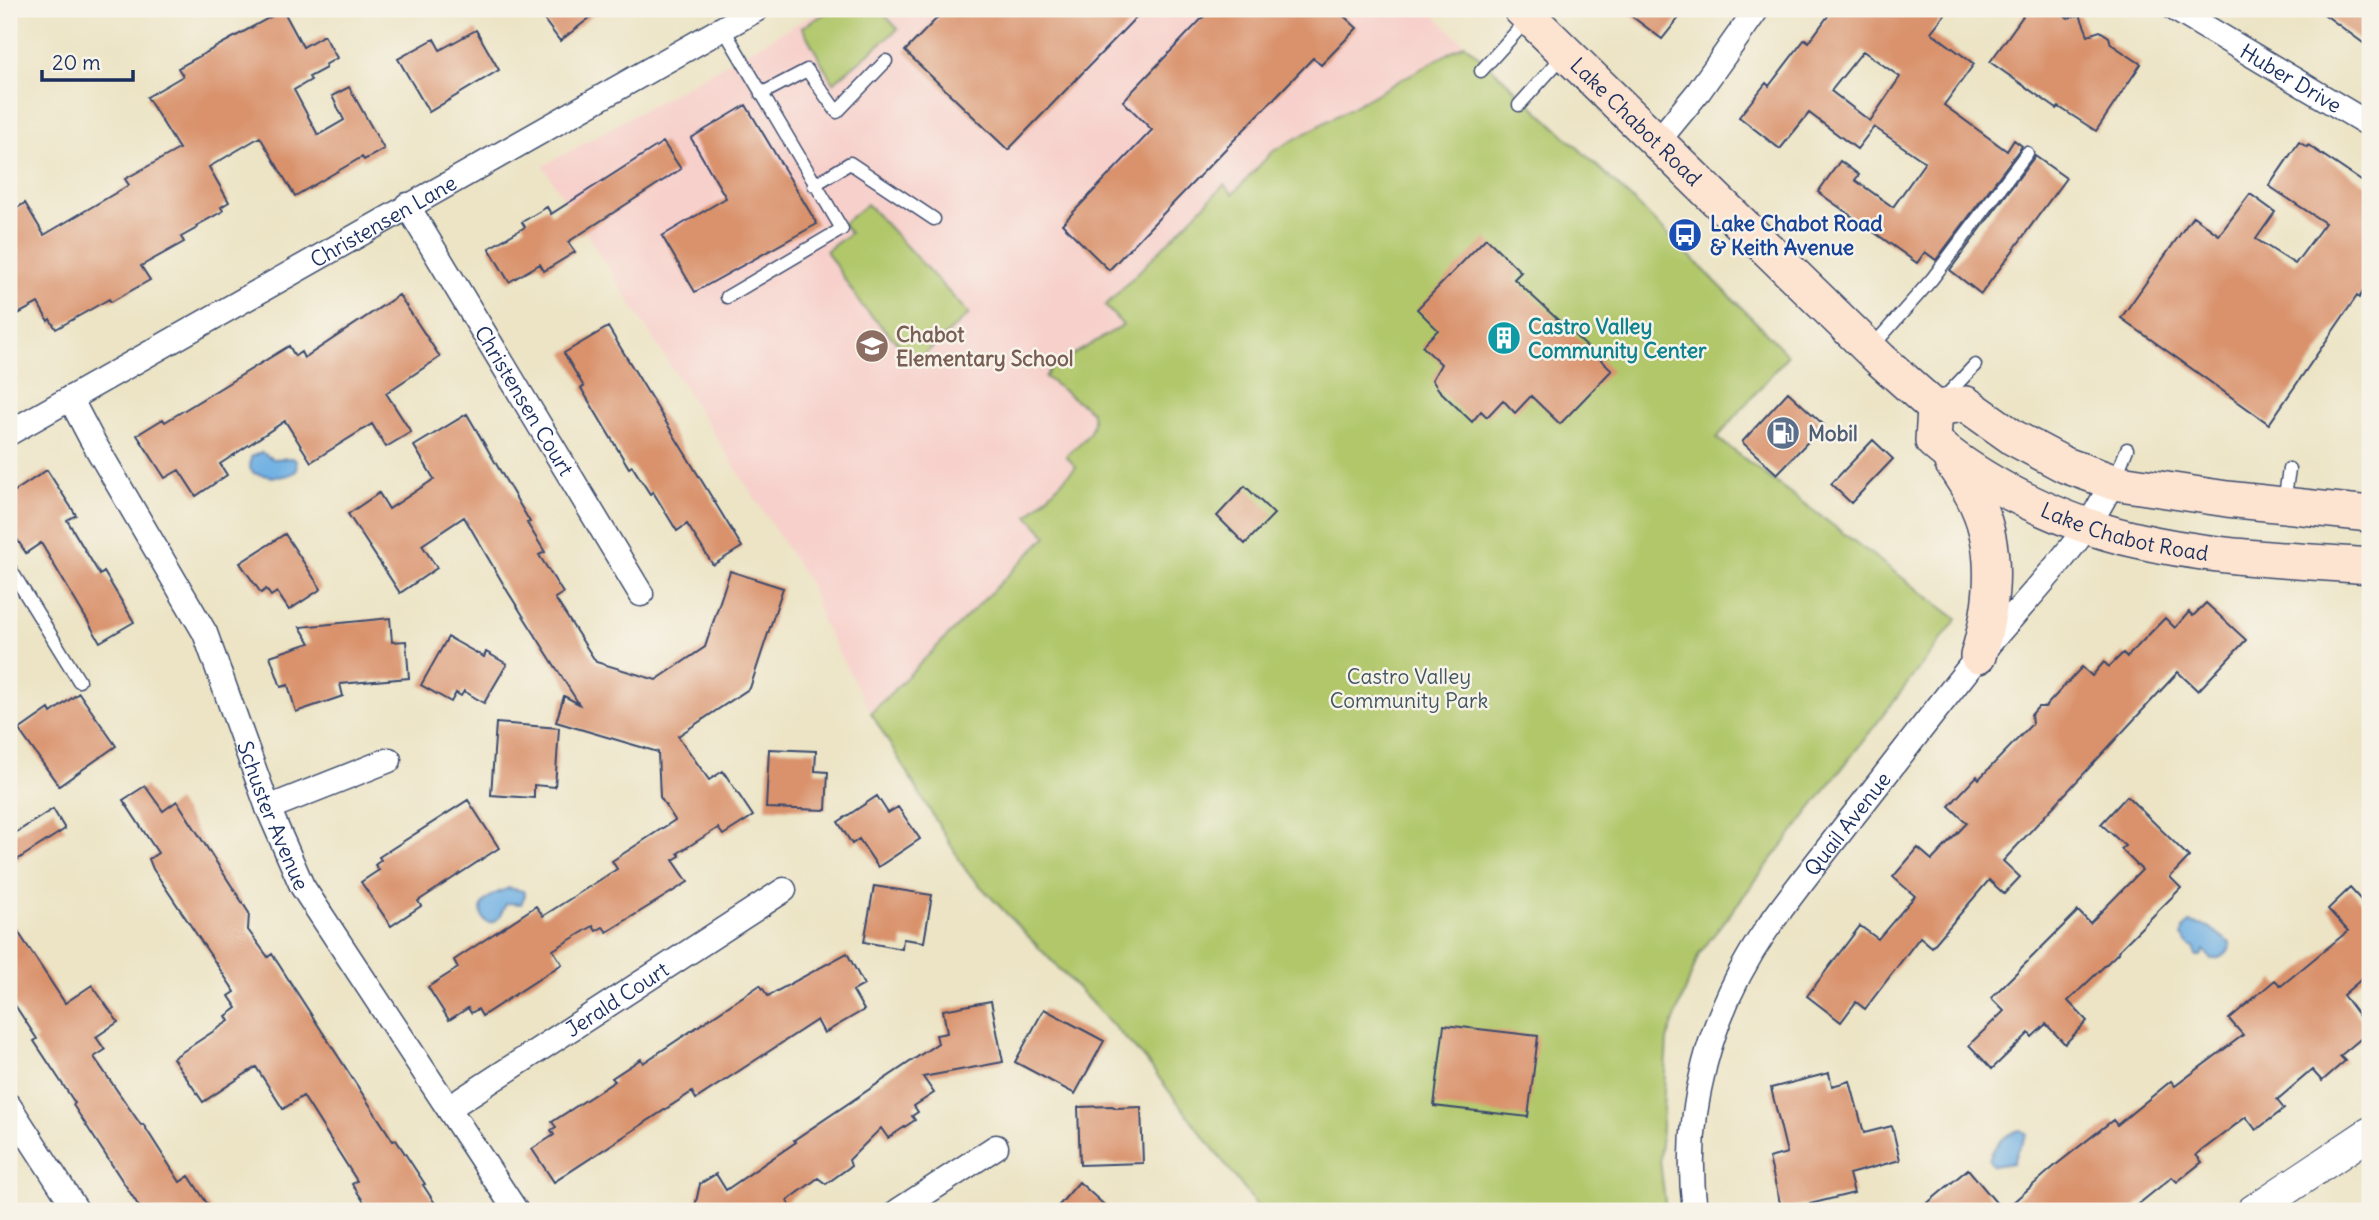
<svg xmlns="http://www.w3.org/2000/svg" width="2379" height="1220" font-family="Delius,sans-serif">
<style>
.built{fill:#f7d0cb}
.green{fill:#b1c76b;stroke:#667b64;stroke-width:2}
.water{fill:#70b0e3;stroke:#4670a0;stroke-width:2}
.building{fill:#d9926c;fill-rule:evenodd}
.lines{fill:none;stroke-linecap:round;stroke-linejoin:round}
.service-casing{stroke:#3a4a6d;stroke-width:15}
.minor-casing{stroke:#3a4a6d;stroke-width:27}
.tertiary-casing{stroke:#3a4a6d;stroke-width:34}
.secondary-casing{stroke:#3a4a6d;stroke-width:38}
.service{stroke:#fff;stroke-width:12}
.minor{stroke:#fff;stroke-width:24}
.tertiary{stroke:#fff;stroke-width:32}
.secondary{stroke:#fde4d1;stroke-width:35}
.labels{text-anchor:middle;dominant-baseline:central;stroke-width:5;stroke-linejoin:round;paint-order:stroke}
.street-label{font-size:21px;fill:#1b2f5e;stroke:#f7f3e8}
.transit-label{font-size:21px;font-weight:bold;fill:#164399;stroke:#f7f3e8;text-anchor:start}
.culture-label{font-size:21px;font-weight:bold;fill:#0d838f;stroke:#f7f3e8;text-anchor:start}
.education-label{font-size:21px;font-weight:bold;fill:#785e54;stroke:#f7f3e8;text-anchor:start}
.service-label{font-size:21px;font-weight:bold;fill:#4e5e75;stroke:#f7f3e8;text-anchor:start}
.park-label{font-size:21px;fill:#405561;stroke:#f7f3e8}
</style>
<rect width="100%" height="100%" fill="#f7f3e8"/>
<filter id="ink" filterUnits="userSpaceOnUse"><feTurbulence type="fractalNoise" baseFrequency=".0143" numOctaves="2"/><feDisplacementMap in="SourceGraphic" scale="14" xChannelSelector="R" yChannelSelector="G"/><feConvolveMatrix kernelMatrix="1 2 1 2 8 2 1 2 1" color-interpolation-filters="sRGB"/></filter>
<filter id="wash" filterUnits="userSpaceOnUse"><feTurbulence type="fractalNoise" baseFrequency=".00686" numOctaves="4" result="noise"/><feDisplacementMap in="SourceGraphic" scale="28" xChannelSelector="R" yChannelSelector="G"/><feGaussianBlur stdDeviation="1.57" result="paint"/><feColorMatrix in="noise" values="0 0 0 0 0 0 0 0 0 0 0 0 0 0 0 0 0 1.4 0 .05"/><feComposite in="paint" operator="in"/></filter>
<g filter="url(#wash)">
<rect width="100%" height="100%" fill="#ece4c5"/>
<!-- built -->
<path class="built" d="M823,9H1427L1465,44L1272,152L1233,194L1225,186L1105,306L1123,324L1051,368L1045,377L1091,411L1095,419L1093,429L1066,455L1076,466L1028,516L1047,536L871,713L822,622L812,588L543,166Z"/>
<!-- green -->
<path class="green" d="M833,9H879L898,29L833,83L802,27Z
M1465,44C1577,144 1684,248 1788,355L1717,438L1957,619L1699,954L1667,1040L1660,1160L1666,1211H1261L1143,1057L967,872L871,713L1047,536L1028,516L1076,467L1066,456C1079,443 1100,431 1091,411L1045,377L1051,368L1123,325L1105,306L1224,185L1233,194L1272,152Z
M867,204L969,314L916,362L862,306L826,251L850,233L842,224Z"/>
<!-- water -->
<path class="water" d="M261,452L273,459L293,458L296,461L297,470C285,481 267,476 253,473L250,468L251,457Z
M509,888L523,891L525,895L521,904L507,903C502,908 502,917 495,921C482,928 477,908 485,901C491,894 501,891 509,888Z
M2190,923L2209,927L2230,943C2231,954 2221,959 2211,959L2204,950L2201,956H2196L2194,947H2191L2182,936L2183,929Z
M2019,1130L2023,1131L2027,1135L2017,1151L2013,1163L1993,1166L1989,1160C1994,1144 2004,1136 2019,1130Z"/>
<g id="blocks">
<!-- building -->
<path class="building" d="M536,9H601L560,41Z
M946,9H1144L1008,150L905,51Z
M1211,9H1336L1357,28L1321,65L1313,58L1109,270L1062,224L1152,130L1123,101Z
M1622,9H1686L1662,39Z
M1833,9H1949L1931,32L1974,64L1944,105L2007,151L2014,140L2022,146L1936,260L1925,252L1917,263L1818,192L1840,161L1859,175L1855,180L1893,207L1925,162L1874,127L1857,149L1809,113L1780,149L1739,117L1766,83L1769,86L1805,39L1809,42ZM1863,51L1900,77L1870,121L1831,91Z
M2028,9H2056L2068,18L2080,15L2088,35L2100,31L2109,37L2111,44L2141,64L2096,131L2059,107L2057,109L1990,62Z
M2317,9H2370V48Z
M283,10L303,47L324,35L337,58L325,65L326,68L309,77L311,80L294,90L318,135L344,120L332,96L349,87L384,149L364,160L362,157L295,196L260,137L209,167L229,202L221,207L223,211L196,226L197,228L181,237L184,242L141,266L150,280L111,302L109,299L56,329L50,319L48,321L38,303L9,319V213L25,203L44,235L129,185L125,179L179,149L147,97L183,76L178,68Z
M476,30L499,70L429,112L398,59L434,39L440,50Z
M746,105L817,224L695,292L662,236L726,198L691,138Z
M663,142L681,169L568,242L575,252L544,271L540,264L509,282L489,248L525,227L522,222L547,207L551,214Z
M2299,142L2307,147L2308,145L2370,187V280L2359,298L2357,296L2269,424L2121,318L2193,216L2219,235L2250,194L2275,212L2256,239L2295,264L2325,223L2269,186Z
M2035,156L2066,178L1981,294L1950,270Z
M1486,238L1521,272L1514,279L1612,370L1560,424L1531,396L1515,413L1503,400L1487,417L1481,411L1472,422L1439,390L1432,380L1441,364L1422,346L1438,330L1417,309Z
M399,295L440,357L386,393L411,432L386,447L372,424L311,462L285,421L220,464L227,475L196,496L179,470L165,478L137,435L163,419L165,422L289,346L295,356L301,352L304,358Z
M608,327L742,547L713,565L687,524L677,531L653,492L650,494L632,466L629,468L581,388L584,387L564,353Z
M1788,392L1824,425L1777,474L1742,442Z
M467,414L530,522L527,523L545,552L539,555L563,593L555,598L596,662L656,680L705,647L730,571L783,588L750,688L678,736L709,780L723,771L753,816L723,835L718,828L678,853L680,856L673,860L688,882L607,932L603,927L596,931L593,926L553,950L562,964L482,1016L478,1009L471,1013L468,1008L449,1020L428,987L458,968L454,960L536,906L543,916L617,869L612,861L675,820L660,797L658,752L556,722L564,696L579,704L508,592L464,517L422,545L437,568L400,593L348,514L379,493L389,509L434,479L414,446Z
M1873,440L1893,459L1851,503L1831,484Z
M47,470L76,515L67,520L100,575L104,572L134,622L100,642L41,543L26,553L9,527V495Z
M1245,486L1274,514L1245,544L1217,516Z
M285,534L321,589L289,610L277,592L271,596L266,589L261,593L240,563Z
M2206,603L2246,640L2198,691L2178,672L2003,861L2020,877L2004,894L1989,880L1932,947L1920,937L1865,1009L1856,1002L1841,1022L1807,996L1860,926L1878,939L1915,896L1893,877L1918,848L1932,860L1967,823L1949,806L1977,776L1979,779L2032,724L2031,715L2038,707H2045L2082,667L2092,676L2104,662L2109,667L2123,653L2127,657L2165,618L2175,628L2189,612L2193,616Z
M390,618L392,642L406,641L409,678L340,684L343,696L296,712L288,685L281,687L270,656L310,643L300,627Z
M448,637L484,657L486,652L507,664L484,703L464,691L461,696L456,693L451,702L421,685Z
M79,693L116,746L59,786L19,730L49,709L51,713Z
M496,723L559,728L555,787L534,785V798L491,795Z
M769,749L816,751L815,771L828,772L826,810L766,808Z
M145,786L163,811L177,801L249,913L248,930L268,957L272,954L393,1141L396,1140L425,1184L423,1185L440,1211H370L352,1184L357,1181L303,1096L283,1109L256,1067L203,1102L173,1058L229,1021L226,1016L237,1008L229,996L235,992L153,869L149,859L158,853L123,800Z
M877,796L888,813L898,807L920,839L878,867L859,839L852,844L838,822Z
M2127,796L2189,857L2170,877L2181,888L2118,951L2119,952L2068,1001L2087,1021L2065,1044L2046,1024L2032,1037L2029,1033L1992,1069L1969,1045L2004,1011L1991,998L2078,911L2090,923L2142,870L2121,849L2125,846L2101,824Z
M468,800L499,848L418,901L421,906L391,926L361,882L379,870L375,865L381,860L379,857Z
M53,809L65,829L9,865V837Z
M874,886L932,895L924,942L903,939L902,949L864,942Z
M2350,888L2370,910V972L2343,995L2370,1031L2340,1056L2345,1061L2322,1081L2312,1070L2277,1100L2284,1109L2256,1130L2246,1117L2196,1155L2202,1162L2177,1182L2172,1177L2130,1211H1918L1968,1169L2003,1211L2057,1164L2113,1120L2117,1125L2171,1081L2175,1086L2243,1035L2229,1019L2275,980L2281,986L2348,931L2328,909Z
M9,918L65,1003L92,985L118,1022L96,1037L105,1050L94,1057L141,1125L143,1124L180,1182L189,1176L212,1211H142L73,1105L75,1103L34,1041L37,1039L9,996Z
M847,953L864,985L853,991L864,1010L824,1033L817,1020L696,1099L692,1092L554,1182L532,1149L554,1135L551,1130L556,1127L552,1122L615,1081L612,1078L641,1059L643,1063L760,985L768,996Z
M991,1001L1003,1062L923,1077L934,1093L914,1106L918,1112L912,1116L915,1120L888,1138L881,1128L849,1160L851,1166L826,1184L818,1178L787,1201L794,1211H694L700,1184L716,1174L726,1190L796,1142L794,1140L938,1043L936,1035L947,1033L943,1010Z
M1044,1009L1104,1041L1075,1094L1015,1062Z
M1444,1025L1538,1036L1528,1117L1434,1106Z
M1829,1073L1832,1086L1850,1081L1864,1133L1892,1126L1900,1160L1849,1174L1854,1193L1782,1211L1769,1158L1787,1153L1771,1088Z
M1112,1106L1116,1108L1141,1107L1143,1163L1080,1165L1078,1107Z
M1079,1182L1111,1211H1054Z"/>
</g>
</g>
<g filter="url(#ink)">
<use href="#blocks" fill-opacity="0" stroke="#3a4a6d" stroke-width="2"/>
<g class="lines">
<!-- service casing -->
<g class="service-casing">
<path id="service" d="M723,28L842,229L727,297
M1481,71L1527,20
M761,94L807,70L837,112L886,61
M1519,105L1566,53
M814,185L850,163L934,219
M1871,348L1932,279L2027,153
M1942,400L1975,365
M2114,481L2127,449
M2284,502L2289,469
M9,567L79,681"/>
</g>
<!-- minor casing -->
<g class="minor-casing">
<g id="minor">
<path id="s1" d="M2175,9L2370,125"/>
<path d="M1658,141L1699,91L1757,9"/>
<path id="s2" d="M407,205L641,594"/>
<path id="s3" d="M70,398L91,438L205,633L268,808L302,886L516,1211"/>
<path id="s4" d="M9,433L757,9"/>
<path d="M268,808L389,760"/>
<path d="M9,1106L77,1211"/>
<path id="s5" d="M449,1108L784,890"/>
<path d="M898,1211L996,1147"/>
<path id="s6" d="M1695,1211C1682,1112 1710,1012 1766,930C1791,894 1819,860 1846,825C1890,769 1933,713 1977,658C2013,614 2053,574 2086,528C2096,514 2104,497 2113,482"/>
</g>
</g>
<!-- tertiary casing -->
<g class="tertiary-casing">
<path id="tertiary" d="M2253,1211L2370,1133"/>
</g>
<!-- secondary casing -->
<g class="secondary-casing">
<g id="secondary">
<path id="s7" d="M1521,9L1881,360L1935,408L1966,404L2014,438L2065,465L2113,482L2227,499L2370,514"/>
<path id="s8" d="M1935,408L1933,441C1954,460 1978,475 2003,489C2043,510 2088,529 2132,539C2209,558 2291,560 2370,566"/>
<path d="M1952,462C1959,473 1966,483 1972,494C2000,544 1994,603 1978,656"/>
</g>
</g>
<!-- service -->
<use href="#service" class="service"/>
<!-- minor -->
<use href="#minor" class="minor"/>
<!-- tertiary -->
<use href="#tertiary" class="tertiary"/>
<!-- secondary -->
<use href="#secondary" class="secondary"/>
</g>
</g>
<!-- icons -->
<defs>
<g id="bus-disc" transform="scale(1.75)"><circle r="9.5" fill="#1a4fb4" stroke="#f7f3e8"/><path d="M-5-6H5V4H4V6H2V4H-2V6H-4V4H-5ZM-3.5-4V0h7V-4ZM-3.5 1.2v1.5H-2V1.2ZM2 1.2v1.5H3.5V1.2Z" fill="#fff"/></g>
<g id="building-disc" transform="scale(1.75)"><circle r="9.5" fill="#0f9aa8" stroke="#f7f3e8"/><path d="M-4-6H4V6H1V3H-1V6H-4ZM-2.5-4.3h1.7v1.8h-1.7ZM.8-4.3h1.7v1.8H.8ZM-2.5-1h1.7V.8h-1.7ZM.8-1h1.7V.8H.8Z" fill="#fff"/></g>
<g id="school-disc" transform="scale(1.75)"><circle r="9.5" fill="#8d6e63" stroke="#f7f3e8"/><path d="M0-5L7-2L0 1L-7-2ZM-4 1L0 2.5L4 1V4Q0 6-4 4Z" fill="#fff"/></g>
<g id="fuel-disc" transform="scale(1.75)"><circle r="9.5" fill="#5c6f8a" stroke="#f7f3e8"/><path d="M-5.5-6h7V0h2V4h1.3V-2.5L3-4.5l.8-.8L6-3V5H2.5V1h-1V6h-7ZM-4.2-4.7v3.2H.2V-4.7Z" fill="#fff"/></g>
</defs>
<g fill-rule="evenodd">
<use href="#bus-disc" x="1685" y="235"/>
<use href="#building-disc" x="1504" y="338"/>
<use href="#school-disc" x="872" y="346"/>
<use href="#fuel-disc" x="1783" y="433"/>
</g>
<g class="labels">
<!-- street labels -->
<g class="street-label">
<text stroke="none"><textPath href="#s1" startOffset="135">Huber Drive</textPath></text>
<text stroke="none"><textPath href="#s7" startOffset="161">Lake Chabot Road</textPath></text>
<text stroke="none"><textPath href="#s4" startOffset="430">Christensen Lane</textPath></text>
<text stroke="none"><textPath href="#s2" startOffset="228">Christensen Court</textPath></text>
<text stroke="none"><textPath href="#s8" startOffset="248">Lake Chabot Road</textPath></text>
<text stroke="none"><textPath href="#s3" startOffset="466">Schuster Avenue</textPath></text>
<text stroke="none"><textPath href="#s6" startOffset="430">Quail Avenue</textPath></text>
<text stroke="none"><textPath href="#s5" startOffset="200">Jerald Court</textPath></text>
</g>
<!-- transit labels -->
<g class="transit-label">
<text x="1710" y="223">Lake Chabot Road<tspan x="1710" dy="24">&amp; Keith Avenue</tspan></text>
</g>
<!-- culture labels -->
<g class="culture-label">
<text x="1528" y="326">Castro Valley<tspan x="1528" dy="24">Community Center</tspan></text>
</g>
<!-- education labels -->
<g class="education-label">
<text x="896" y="334">Chabot<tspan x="896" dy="24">Elementary School</tspan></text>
</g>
<!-- service labels -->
<g class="service-label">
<text x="1808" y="433">Mobil</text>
</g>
<!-- park labels -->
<g class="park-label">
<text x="1409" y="676">Castro Valley<tspan x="1409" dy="24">Community Park</tspan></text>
</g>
</g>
<!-- margin -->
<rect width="2379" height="1220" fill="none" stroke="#f7f3e8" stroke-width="35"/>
<!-- scale -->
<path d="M42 70v10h91v-10" fill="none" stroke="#1b2f5e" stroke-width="3.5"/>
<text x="52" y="70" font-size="21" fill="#1b2f5e" stroke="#f7f3e8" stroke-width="5" paint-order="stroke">20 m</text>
</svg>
